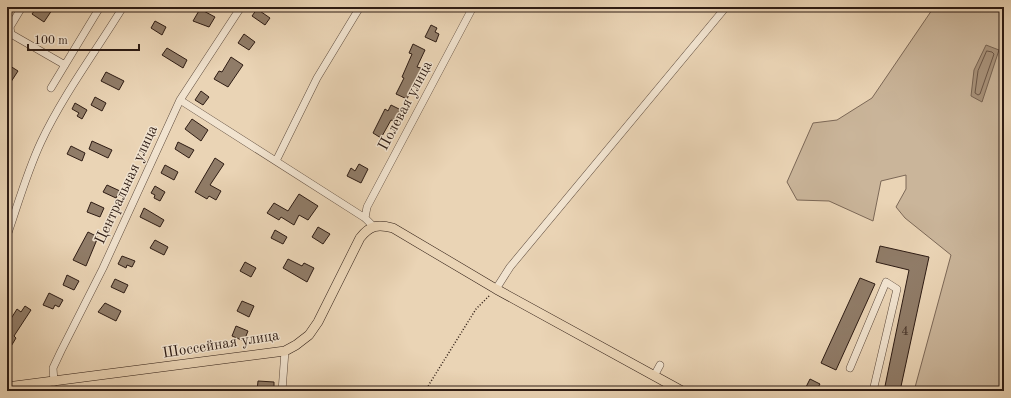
<svg xmlns="http://www.w3.org/2000/svg" width="1011" height="398" font-family="'Old Standard TT',serif">
<style>
.green{fill:#cab59a;stroke:#7c6857}
.water{fill:#aa957e;stroke:#786554}
.lines{fill:none;stroke-linecap:round;stroke-linejoin:round}
.shore{stroke:#6c5849;stroke-width:1}
.building{fill:#907c68;stroke:#2e1c14}
.minor-casing{stroke:#5d4a3c;stroke-width:8}
.major-casing{stroke:#2e1c14;stroke-width:10}
.path{stroke:#2e1c14;stroke-width:1.5;stroke-dasharray:1 2;stroke-linecap:butt}
.minor{stroke:#f1e3cf;stroke-width:7}
.major{stroke:#ead4b5;stroke-width:9}
.labels{text-anchor:middle;dominant-baseline:central;stroke-width:3;stroke-linejoin:round;paint-order:stroke}
.number-label{font-size:13px;fill:#463429}
.street-label{font-size:15px;fill:#2e1c14;stroke:#f1e3cf}
</style>
<rect width="100%" height="100%" fill="#ead4b5"/>
<filter id="stains"><feTurbulence type="fractalNoise" baseFrequency=".005" numOctaves="4"/><feColorMatrix values="0 0 0 0 .2 0 0 0 0 .09 0 0 0 0 .02 0 0 0 .5 -.17"/></filter>
<radialGradient id="worn" r=".72"><stop offset=".6" stop-color="#630" stop-opacity="0"/><stop offset="1" stop-color="#630" stop-opacity=".3"/></radialGradient>
<!-- green -->
<path class="green" d="M934,7H1004V391H914L951,255L905,218L896,207L906,189V175L881,181L873,221L829,201L797,200L787,182L813,123L837,120L872,98Z"/>
<!-- water -->
<path class="water" d="M986,45L999,50L982,102L971,96L974,70Z"/>
<g class="lines">
<!-- shore -->
<path class="shore" d="M987,51L992,52L994,54L980,94L978,95L975,93L978,71Z"/>
</g>
<!-- building -->
<path class="building" d="M37,7H47L52,10L44,22L32,14Z
M200,9L215,17L209,27L193,21Z
M257,9L270,18L265,25L252,16Z
M155,21L166,27L162,35L151,28Z
M431,25L437,28L435,32L439,34L436,42L425,37Z
M244,34L255,42L249,50L238,43Z
M413,44L425,50L417,67L424,69L420,79L417,78L407,99L396,94L404,78L402,77L412,54L409,53Z
M167,48L187,60L183,68L162,55Z
M231,57L243,65L228,87L214,79L219,71L222,72Z
M7,64L18,71L7,88Z
M106,72L124,81L119,90L101,81Z
M201,91L209,97L203,105L195,100Z
M95,97L106,103L102,111L91,105Z
M75,103L87,110L82,119L77,116L79,113L72,109Z
M391,105L401,110L396,122L391,120L381,138L373,133L385,109L388,111Z
M192,119L208,130L201,141L185,129Z
M92,141L112,150L108,158L89,149Z
M178,142L194,150L189,158L175,149Z
M71,146L85,153L82,161L67,154Z
M215,158L224,164L210,185L221,191L216,200L209,196L207,199L195,192Z
M359,164L368,169L361,183L347,176L351,168L355,171Z
M165,165L178,172L174,180L161,173Z
M107,185L120,191L116,198L103,192Z
M155,186L165,192L160,201L154,198L155,195L151,193Z
M299,194L318,206L308,220L299,215L294,225L281,217L279,220L267,213L274,203L288,211Z
M91,202L104,208L100,217L87,212Z
M144,208L164,220L160,227L140,217Z
M318,227L330,234L323,244L312,237Z
M275,230L287,237L283,244L271,238Z
M88,232L98,237L86,266L73,260Z
M155,240L168,247L164,255L150,248Z
M880,246L929,257L900,391H884L909,270L876,262Z
M122,256L135,261L132,267L127,265L126,268L118,264Z
M288,259L302,266L304,263L314,268L307,282L283,268Z
M245,262L256,268L251,277L240,271Z
M67,275L79,281L74,290L63,285Z
M860,278L875,284L836,370L821,363Z
M115,279L128,285L124,293L111,287Z
M49,293L63,300L59,307L55,305L53,309L43,305Z
M242,301L254,306L249,317L237,311Z
M105,303L121,311L116,321L98,312Z
M25,306L31,310L14,336L16,338L7,353V325L17,309L21,312Z
M236,326L248,331L244,341L232,336Z
M810,379L820,384L816,391H804Z
M258,381L274,382V391H257Z"/>
<g class="lines">
<!-- minor casing -->
<g class="minor-casing">
<path id="minor" d="M22,7L10,27L11,34L65,65
M51,88L100,7
M180,100L365,218L373,226
M276,161L317,78L360,7
M365,218L367,207L473,7
M7,236C18,204 27,172 41,142C63,95 96,51 123,7
M496,289L510,267L726,7
M850,368L886,282L897,289L873,391
M654,376L660,365
M54,382L53,368L61,351L103,268L180,100L241,7
M282,391L285,351"/>
</g>
<!-- major casing -->
<g class="major-casing">
<path id="major" d="M7,387L285,351L296,345L309,335L318,322L360,238C370,225 378,224 393,228L496,289L682,391"/>
</g>
<!-- path -->
<path class="path" d="M425,391L476,309L490,295"/>
<!-- minor -->
<use href="#minor" class="minor"/>
<!-- major -->
<use href="#major" class="major"/>
</g>
<g class="labels">
<!-- number labels -->
<g class="number-label">
<text x="905" y="331">4</text>
</g>
<!-- street labels -->
<g class="street-label">
<text transform="translate(406 106) rotate(-62)">Полевая улица</text>
<text transform="translate(127 185) rotate(-65)">Центральная улица</text>
<text transform="translate(221 345) rotate(-9)">Шоссейная улица</text>
</g>
</g>
<!-- margin -->
<rect width="1011" height="398" fill="none" stroke="#ead4b5" stroke-width="24"/>
<rect x="8" y="8" width="995" height="382" fill="none" stroke="#2e1c14" stroke-width="2"/>
<rect x="12" y="12" width="987" height="374" fill="none" stroke="#2e1c14"/>
<!-- scale -->
<path d="M28 44v6h111v-6" fill="none" stroke="#2e1c14" stroke-width="2"/>
<text x="34" y="44" font-size="12" fill="#2e1c14" stroke="#f1e3cf" stroke-width="3" paint-order="stroke">100 m</text>
<rect width="100%" height="100%" filter="url(#stains)"/>
<rect width="100%" height="100%" fill="url(#worn)"/>
</svg>
